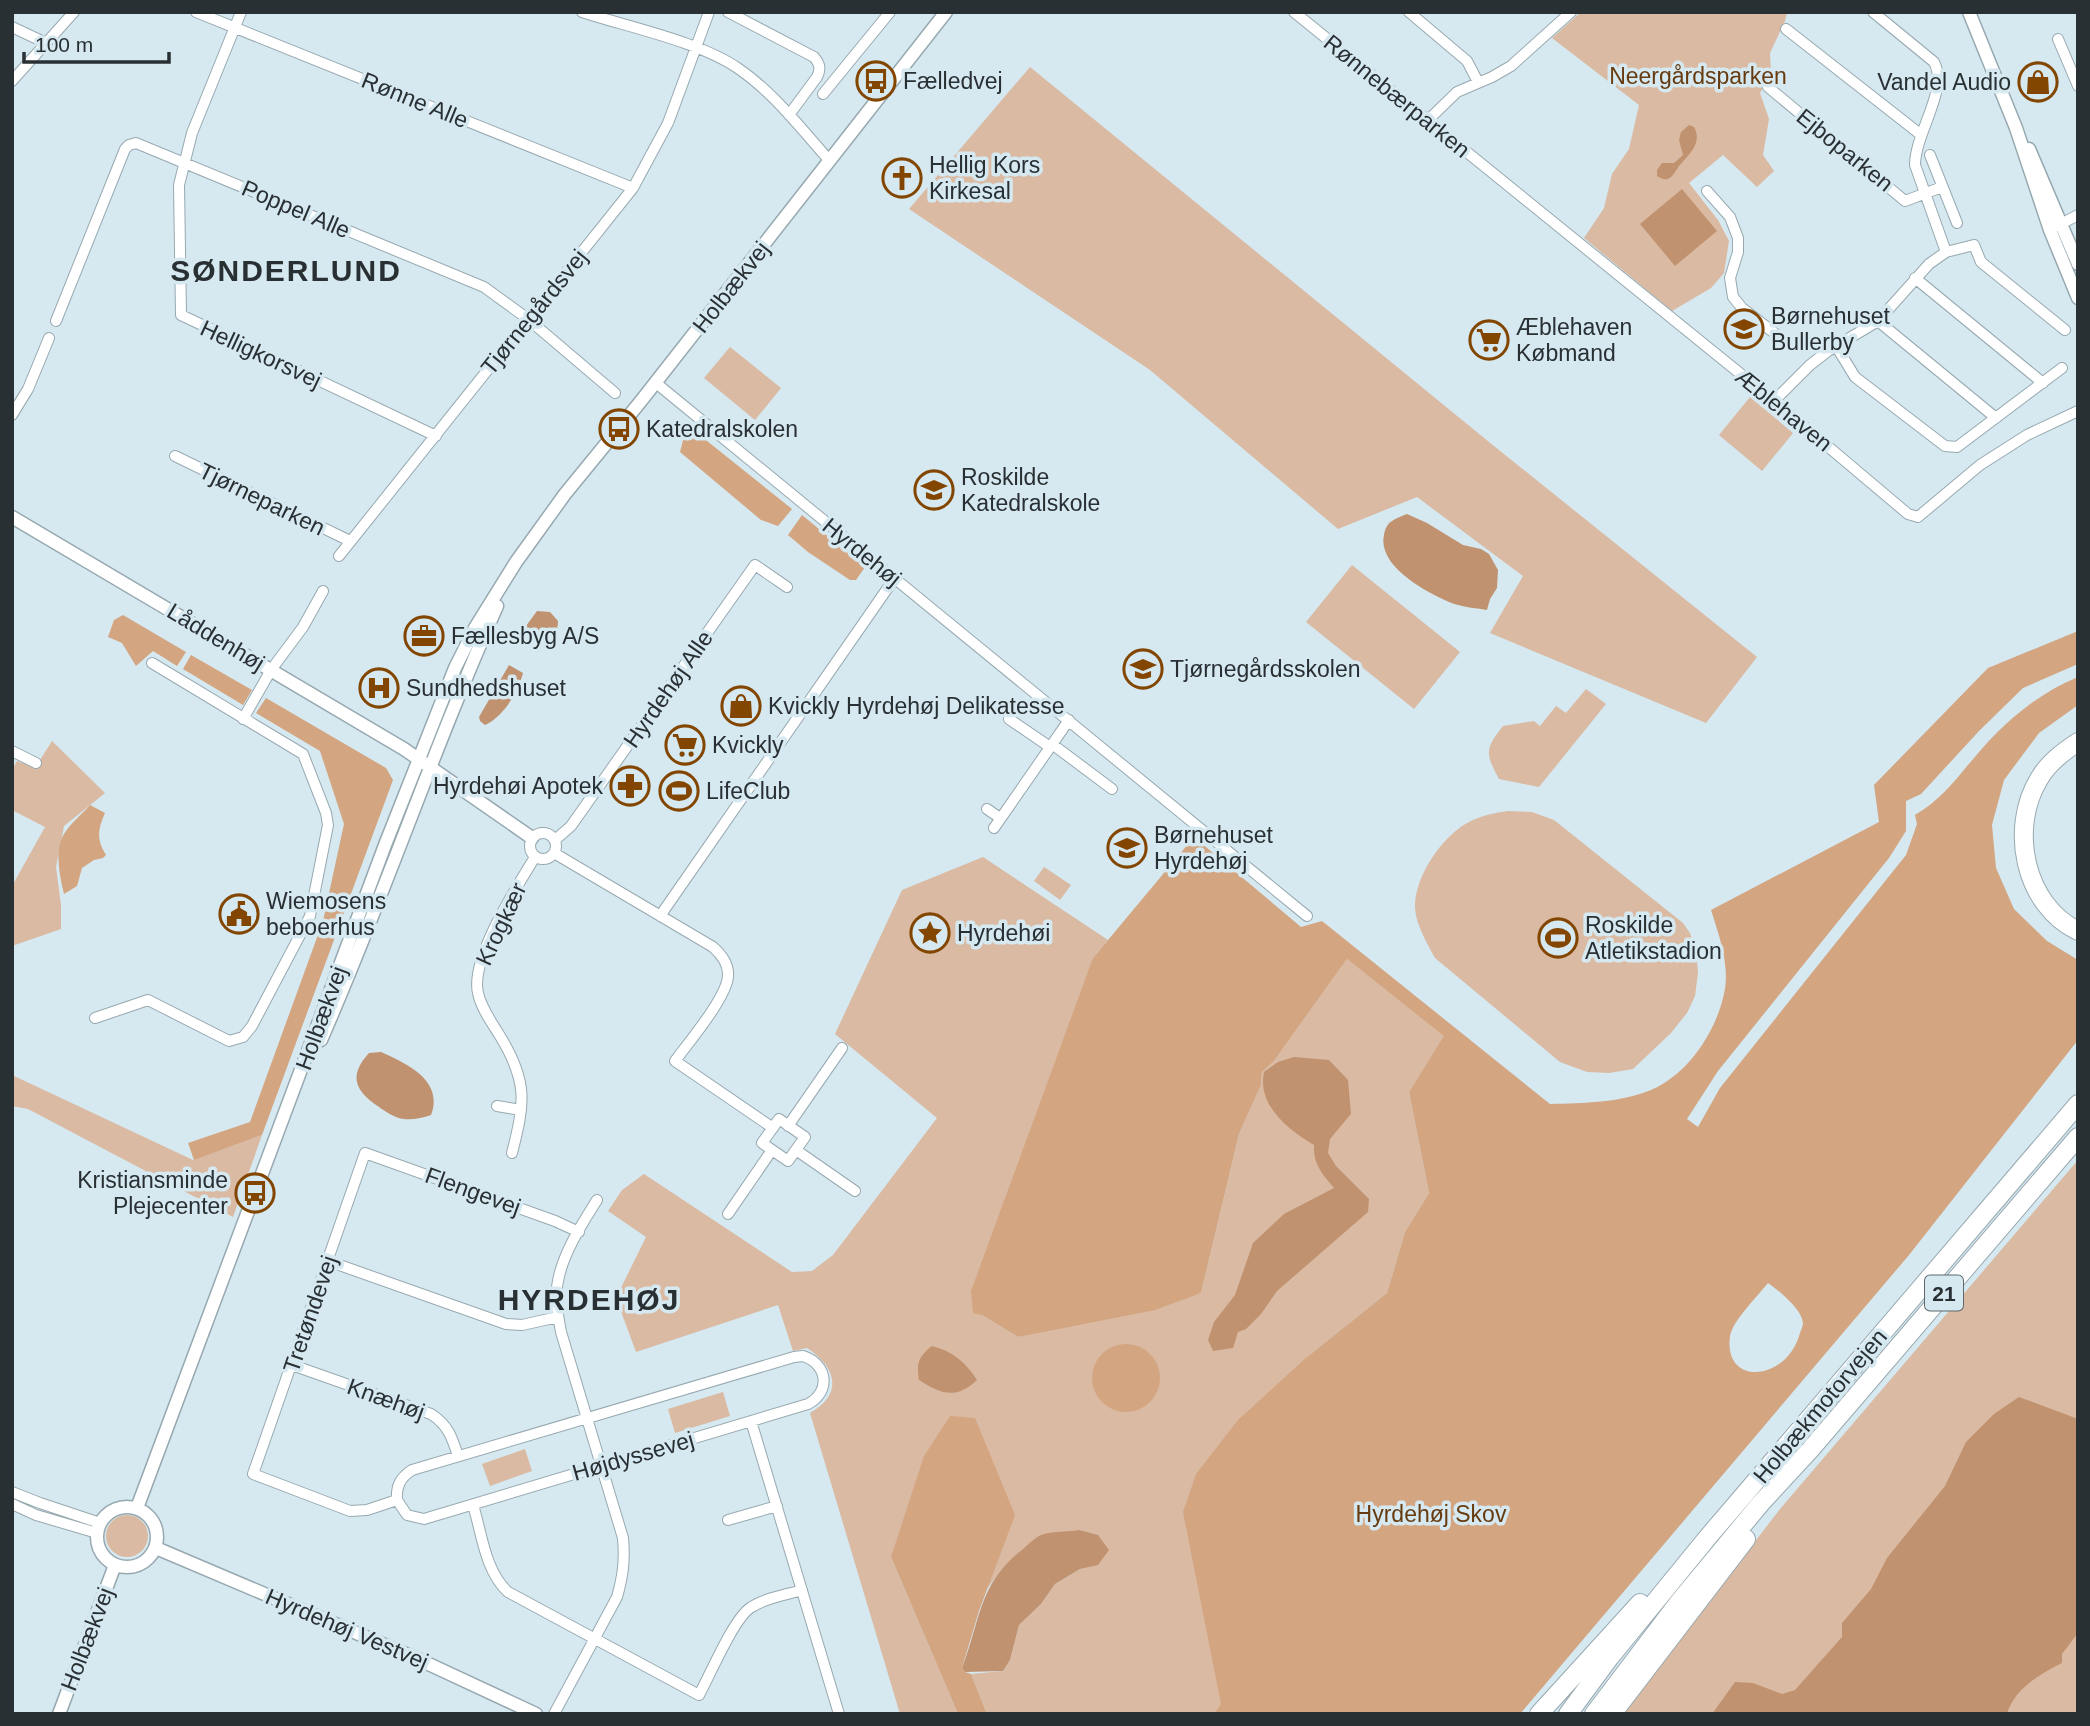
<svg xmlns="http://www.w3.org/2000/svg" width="2090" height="1726" font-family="Arial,sans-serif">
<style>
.green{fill:#dabaa2}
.forest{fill:#d3a581;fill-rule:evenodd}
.water{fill:#c0926f}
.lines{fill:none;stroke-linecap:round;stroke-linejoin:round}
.minor-casing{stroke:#97a9b0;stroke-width:12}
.tertiary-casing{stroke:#97a9b0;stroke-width:15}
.motorway-casing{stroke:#97a9b0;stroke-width:20}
.minor{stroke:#fff;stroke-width:10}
.tertiary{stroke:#fff;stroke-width:12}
.motorway{stroke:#fff;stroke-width:18}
.labels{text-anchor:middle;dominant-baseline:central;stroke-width:7;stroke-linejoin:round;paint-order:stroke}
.shield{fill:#d6e8f0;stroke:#5d676c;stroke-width:2}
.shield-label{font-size:21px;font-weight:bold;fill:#293033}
.park-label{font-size:23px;fill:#673b10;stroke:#d6e8f0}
.poi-label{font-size:23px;fill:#293033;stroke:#d6e8f0;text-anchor:start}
.street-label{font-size:23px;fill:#293033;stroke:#d6e8f0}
.district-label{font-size:30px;font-weight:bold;letter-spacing:2px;fill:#293033;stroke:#d6e8f0}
</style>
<rect width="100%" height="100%" fill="#d6e8f0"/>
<!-- green -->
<path class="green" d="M1581,12H1787L1785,21L1770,53L1771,74L1760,93L1769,119L1763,155L1774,171L1757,187L1723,155L1689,183L1718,220L1729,241L1724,273L1711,288L1672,311L1584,238L1604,208L1612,174L1629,149L1639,105L1552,38Z
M1030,67L1489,442L1757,657L1706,723L1490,633L1523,576L1417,497L1338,529L1150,370L909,209Z
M730,347L781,388L755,420L704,378Z
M1750,397L1793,433L1762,471L1719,435Z
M1352,565L1460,652L1414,709L1306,622Z
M1586,689L1606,704L1539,787L1499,779C1485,753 1485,749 1503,726L1534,721L1540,726L1556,706L1566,713Z
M52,741L105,793L64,826L56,867L61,905V929L12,946V886L45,827L12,810V770L17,761L35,768Z
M1508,811L1532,812L1554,820L1683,923L1690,933L1696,950L1698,973L1695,996L1687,1013L1671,1033L1633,1069L1609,1073L1587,1072L1560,1062L1435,958C1427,943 1416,925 1415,908C1414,877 1443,834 1471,821C1483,815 1495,813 1508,811Z
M983,857L1108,940L1093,958L982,1315L1018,1337L1201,1293L1239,1134L1261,1085L1262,1072L1274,1061L1347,959L1445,1036L1409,1092L1429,1193L1405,1232L1387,1293L1307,1357L1221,1705L1214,1714H987L971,1674L1003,1671L1010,1660L1019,1625L1041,1604L1055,1584L1080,1569L1098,1564L1001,1570L987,1589L1014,1514L891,1557L958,1714H900L810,1413C845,1393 835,1366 807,1348L793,1351L778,1305L636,1352L616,1298L646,1237L608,1211L622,1190L644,1174L792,1272L812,1271L833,1255L937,1118L835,1034L902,890Z
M1044,867L1071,885L1060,900L1034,881Z
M12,1075L193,1160L262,1135L233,1217L28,1109L12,1106Z
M2078,1160V1714H1622L1780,1509Z
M723,1392L730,1416L675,1433L668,1409Z
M525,1449L532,1471L490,1486L482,1464Z
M106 1536a21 21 0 1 1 42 0a21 21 0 1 1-42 0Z"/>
<!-- forest -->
<path class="forest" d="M687,425L792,509L778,526L761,520L680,452Z
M802,515L865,567L856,580H850L808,552L788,535Z
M123,615L186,652L177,666L153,651L136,666L122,643L108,637L114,620Z
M2078,631V664L2023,688L1979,731L1921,794L1906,801V831L1889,858L1718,1071L1687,1119L1698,1127L1720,1088L1906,855L1917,824L1915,815C1945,797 1957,777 1980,751C2007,720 2039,693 2078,677V705L2039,733L2004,780L1992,825L1996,868L2014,909L2047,941L2078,960V1040L1909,1255L1520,1714H1214L1221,1704L1183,1512L1196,1474L1238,1420L1307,1357L1387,1293L1405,1232L1429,1193L1409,1092L1444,1036L1347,959L1274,1061L1262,1072L1261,1085L1239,1134L1201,1293L1155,1310L1018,1337L982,1315L973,1313L971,1291L1093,958L1194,837L1301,927L1322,921L1550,1104C1584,1103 1619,1103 1651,1090C1689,1074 1718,1029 1725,989C1729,963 1719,935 1711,910L1879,822L1874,785L1988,668ZM1768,1283C1778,1290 1802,1309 1803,1323C1803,1326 1801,1330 1800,1333C1787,1382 1723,1387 1730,1336C1733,1320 1758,1296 1768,1283Z
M191,655L252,690L243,705L183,669Z
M266,698L386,768L393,780L262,1135L194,1160L188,1143L250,1122L323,921L344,824L320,751L256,713Z
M90,805L105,813C98,829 96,839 106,855L103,858L94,860L82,868L77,886L64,894C60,877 54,850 64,834C70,824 82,814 90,805Z
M1092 1378a34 34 0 1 1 68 0a34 34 0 1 1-68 0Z
M950,1416L975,1418L1015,1515L979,1611L962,1668L965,1672L971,1674L987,1714H958L891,1557L924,1456Z"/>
<!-- water -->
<path class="water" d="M1689,125L1694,127C1703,143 1689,154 1679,166C1676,170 1673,177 1668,179C1663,180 1661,178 1657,176V170L1662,163H1674L1683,155L1679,140L1681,132Z
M1682,189L1717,231L1675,266L1640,224Z
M1407,514L1427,523L1463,545L1481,549L1489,554L1498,570L1497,588L1490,599L1487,610C1475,608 1461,607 1449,602C1426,592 1377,566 1384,535C1385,529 1387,524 1392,521C1396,518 1402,516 1407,514Z
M537,611L550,612L558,621C558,633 553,641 541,646L523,635L526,626Z
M509,665L523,673C518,692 504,716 485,725L480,721L479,717Z
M381,1052C408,1064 444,1081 431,1115C422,1118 413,1120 404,1119C395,1118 386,1112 379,1107C355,1091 348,1076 369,1053Z
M1294,1057L1329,1060L1348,1080L1351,1114L1330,1139L1328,1153L1336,1166L1369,1199L1368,1212L1277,1291L1261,1314L1246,1329L1238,1332L1233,1348L1213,1351L1208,1340L1214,1322L1235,1295L1253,1243L1284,1214L1334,1188C1322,1174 1313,1164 1314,1145C1288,1130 1257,1105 1264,1072L1278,1062Z
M932,1346C953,1351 966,1363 977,1380C956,1400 941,1394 919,1380C916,1363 919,1356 932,1346Z
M2019,1397L2078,1419V1633L2062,1654V1663C2040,1674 2014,1689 2007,1714H1712L1735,1682L1753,1683L1782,1694L1795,1690L1842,1637V1623L1871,1589L1887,1558L1945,1486L1966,1442L1994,1414Z
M1079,1530L1098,1535L1109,1550L1098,1565L1080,1569L1055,1584L1041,1604L1019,1625L1010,1660L1003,1671L965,1672L962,1668C981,1619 978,1584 1023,1549C1028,1545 1034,1538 1041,1535C1052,1531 1067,1532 1079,1530Z"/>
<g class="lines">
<!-- minor casing -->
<g class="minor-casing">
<path id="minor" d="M196,12L633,188
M241,12L192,133L179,185L181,315L436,436
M582,12C628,27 701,42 739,69C774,93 802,130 830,161
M728,12L814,57C820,64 821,69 817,77L789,115
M1294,12L1774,401L1908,514L1918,517L1980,465L2027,435L2078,411
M1409,12L1467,61L1478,82
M12,27L46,43
M1786,29L1920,134
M2058,39L2078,86
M12,81L74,12
M1768,87L1905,201L1942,187
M823,94L890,12
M1427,121L1457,92L1492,77L1511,66L1571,12
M1930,155L1957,223
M1707,191L1730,217L1738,238V252L1730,278L1733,297L1742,308L1786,342L1816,344L1828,351
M2057,226L2078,215
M1946,252L1974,245L1981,262L2065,330
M1915,278L2043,383
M56,321L125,149L129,145L136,143L484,287L528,319L615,393
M1878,321L1996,418
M1836,346L1855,377L1945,446L1957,447L2062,368
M656,383L1307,916
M1774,401L1810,365L1828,351L1878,321L1929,264L1946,252L1915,165C1915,133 1949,90 1934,62L1873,12
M12,415L28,389L49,338
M175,456L350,541
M339,556L633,188L668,123L709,12
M243,719L271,670L303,627L323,591
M1009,719L1050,747
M1052,744L1112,789
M12,751L36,763
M987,809L1000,818
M994,828L1069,720
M530 846a13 13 0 1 1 26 0a13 13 0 1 1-26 0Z
M555,840L571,826L755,565L787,587
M554,853L713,947C722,955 729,964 728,976C727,997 689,1042 675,1061L773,1128
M660,916L894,579
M95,1018L148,1000L229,1041L243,1037L252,1026L310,916L328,825L326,813L303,754L152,663
M497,1106L521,1110
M779,1119L805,1137L788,1161L762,1143Z
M788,1126L842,1048
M796,1150L855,1191
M512,1153C525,1102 528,1082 500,1036C492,1023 481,1008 478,993C470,958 517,887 535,857
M728,1214L772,1150
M328,1261L506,1324L522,1325L558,1317
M803,1356C828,1364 831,1392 808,1404L424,1519L407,1515L397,1500C396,1486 400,1478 412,1470L794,1357Z
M292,1365L431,1414C448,1425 452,1437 458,1456
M751,1421L839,1714
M12,1492L40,1503L100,1523
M397,1500L367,1510L350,1511L253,1474L365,1153L555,1221L579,1232
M12,1504L36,1515L97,1533
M473,1505C482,1534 485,1571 508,1592L699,1695C710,1675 733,1620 750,1608C764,1598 786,1595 802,1590
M728,1520L777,1506
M554,1714L617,1597C623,1576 625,1560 623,1538L561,1332C558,1315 554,1298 558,1281C563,1253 582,1224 597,1200"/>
</g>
<!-- tertiary casing -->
<g class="tertiary-casing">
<path id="tertiary" d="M1969,12L2016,128L2050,230L2078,298
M2029,149L2078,264
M12,517L404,749L532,838
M321,1040C384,897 433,749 497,606
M97 1537a30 30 0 1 1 60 0a30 30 0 1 1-60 0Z
M137,1508L385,845L455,668L475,628L516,562L565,494L641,401L946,12
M156,1548L420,1660L536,1714
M59,1714L115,1565"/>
</g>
<!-- motorway casing -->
<g class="motorway-casing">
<path id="motorway" d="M2078,742C2063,752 2048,763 2039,779C2009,828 2024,905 2078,931
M1539,1714L1640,1603
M1568,1714L1610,1657L1708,1537L2078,1104
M1594,1714L1679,1602L1761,1503L1810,1450L2078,1137
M1612,1714L1746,1539"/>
</g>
<!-- minor -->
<use href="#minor" class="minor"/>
<!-- tertiary -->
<use href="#tertiary" class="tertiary"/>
<!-- motorway -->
<use href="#motorway" class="motorway"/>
</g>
<!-- icons -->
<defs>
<g id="bus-ring" transform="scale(2.0125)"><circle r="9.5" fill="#d6e8f0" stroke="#834601" stroke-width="1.5"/><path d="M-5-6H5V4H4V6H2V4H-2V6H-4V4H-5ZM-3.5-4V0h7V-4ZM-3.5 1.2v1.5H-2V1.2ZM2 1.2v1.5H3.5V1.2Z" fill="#834601"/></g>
<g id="shop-ring" transform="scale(2.0125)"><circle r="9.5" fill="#d6e8f0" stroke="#834601" stroke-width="1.5"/><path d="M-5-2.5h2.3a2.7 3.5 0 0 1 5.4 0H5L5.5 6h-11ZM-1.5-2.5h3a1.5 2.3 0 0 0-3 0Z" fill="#834601"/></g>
<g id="church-ring" transform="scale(2.0125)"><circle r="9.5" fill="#d6e8f0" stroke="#834601" stroke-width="1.5"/><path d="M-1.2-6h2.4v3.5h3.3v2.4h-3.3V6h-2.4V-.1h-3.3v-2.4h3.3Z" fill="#834601"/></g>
<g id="school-ring" transform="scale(2.0125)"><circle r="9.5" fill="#d6e8f0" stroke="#834601" stroke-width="1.5"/><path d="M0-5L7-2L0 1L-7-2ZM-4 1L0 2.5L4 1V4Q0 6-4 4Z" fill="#834601"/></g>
<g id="supermarket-ring" transform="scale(2.0125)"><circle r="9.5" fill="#d6e8f0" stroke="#834601" stroke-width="1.5"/><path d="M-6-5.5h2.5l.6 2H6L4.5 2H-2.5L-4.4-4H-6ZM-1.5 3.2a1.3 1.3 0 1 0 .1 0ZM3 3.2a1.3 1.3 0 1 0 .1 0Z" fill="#834601"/></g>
<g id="university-ring" transform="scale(2.0125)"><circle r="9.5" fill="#d6e8f0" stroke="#834601" stroke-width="1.5"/><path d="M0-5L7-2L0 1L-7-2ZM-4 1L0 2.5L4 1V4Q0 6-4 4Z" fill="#834601"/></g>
<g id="office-ring" transform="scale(2.0125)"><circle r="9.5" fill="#d6e8f0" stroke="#834601" stroke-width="1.5"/><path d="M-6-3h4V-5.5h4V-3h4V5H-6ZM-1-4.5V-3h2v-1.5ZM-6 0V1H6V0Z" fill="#834601"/></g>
<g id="hospital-ring" transform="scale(2.0125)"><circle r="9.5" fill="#d6e8f0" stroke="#834601" stroke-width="1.5"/><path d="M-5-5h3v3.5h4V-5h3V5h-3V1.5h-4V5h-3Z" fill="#834601"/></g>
<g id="pharmacy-ring" transform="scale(2.0125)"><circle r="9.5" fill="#d6e8f0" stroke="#834601" stroke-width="1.5"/><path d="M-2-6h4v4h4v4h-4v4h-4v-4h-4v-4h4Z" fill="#834601"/></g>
<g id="stadium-ring" transform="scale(2.0125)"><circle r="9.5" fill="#d6e8f0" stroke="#834601" stroke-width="1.5"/><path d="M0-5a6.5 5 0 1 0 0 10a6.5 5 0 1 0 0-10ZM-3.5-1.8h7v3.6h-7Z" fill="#834601"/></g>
<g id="civic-ring" transform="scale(2.0125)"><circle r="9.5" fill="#d6e8f0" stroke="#834601" stroke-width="1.5"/><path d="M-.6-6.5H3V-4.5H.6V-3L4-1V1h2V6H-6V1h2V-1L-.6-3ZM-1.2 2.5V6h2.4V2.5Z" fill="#834601"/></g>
<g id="sight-ring" transform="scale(2.0125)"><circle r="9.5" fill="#d6e8f0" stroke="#834601" stroke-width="1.5"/><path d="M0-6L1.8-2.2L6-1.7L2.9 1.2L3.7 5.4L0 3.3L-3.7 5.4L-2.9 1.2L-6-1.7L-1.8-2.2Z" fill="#834601"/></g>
</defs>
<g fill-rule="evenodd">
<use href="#bus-ring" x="876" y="81"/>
<use href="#shop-ring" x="2038" y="82"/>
<use href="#church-ring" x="902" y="178"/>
<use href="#school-ring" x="1744" y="329"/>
<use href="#supermarket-ring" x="1489" y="340"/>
<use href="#bus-ring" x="619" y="429"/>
<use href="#university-ring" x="934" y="490"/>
<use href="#office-ring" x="424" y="636"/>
<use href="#school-ring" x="1143" y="669"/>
<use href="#hospital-ring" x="379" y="688"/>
<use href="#shop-ring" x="741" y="706"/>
<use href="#supermarket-ring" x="685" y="745"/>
<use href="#pharmacy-ring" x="630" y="786"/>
<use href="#stadium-ring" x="679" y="791"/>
<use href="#school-ring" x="1127" y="848"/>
<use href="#civic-ring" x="239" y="914"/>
<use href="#sight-ring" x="930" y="933"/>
<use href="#stadium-ring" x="1558" y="938"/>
<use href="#bus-ring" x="255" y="1193"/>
</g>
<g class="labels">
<!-- shield labels -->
<rect class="shield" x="1925" y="1275.5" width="38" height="35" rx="5"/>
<g class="shield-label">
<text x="1944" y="1293">21</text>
</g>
<!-- park labels -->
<g class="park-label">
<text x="1698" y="76">Neergårdsparken</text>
<text x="1431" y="1514">Hyrdehøj Skov</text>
</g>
<!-- poi labels -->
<g class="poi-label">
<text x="903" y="81">Fælledvej</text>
<text x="2011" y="82" text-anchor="end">Vandel Audio</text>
<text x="929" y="165">Hellig Kors<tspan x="929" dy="26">Kirkesal</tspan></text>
<text x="1771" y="316">Børnehuset<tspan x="1771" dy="26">Bullerby</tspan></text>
<text x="1516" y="327">Æblehaven<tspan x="1516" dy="26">Købmand</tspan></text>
<text x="646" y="429">Katedralskolen</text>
<text x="961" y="477">Roskilde<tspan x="961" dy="26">Katedralskole</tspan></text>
<text x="451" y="636">Fællesbyg A/S</text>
<text x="1170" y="669">Tjørnegårdsskolen</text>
<text x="406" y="688">Sundhedshuset</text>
<text x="768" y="706">Kvickly Hyrdehøj Delikatesse</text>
<text x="712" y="745">Kvickly</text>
<text x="603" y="786" text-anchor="end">Hyrdehøi Apotek</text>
<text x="706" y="791">LifeClub</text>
<text x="1154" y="835">Børnehuset<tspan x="1154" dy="26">Hyrdehøj</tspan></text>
<text x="266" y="901">Wiemosens<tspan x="266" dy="26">beboerhus</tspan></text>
<text x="1585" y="925">Roskilde<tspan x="1585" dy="26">Atletikstadion</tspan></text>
<text x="957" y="933">Hyrdehøi</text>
<text x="228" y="1180" text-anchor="end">Kristiansminde<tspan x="228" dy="26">Plejecenter</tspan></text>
</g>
<!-- street labels -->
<g class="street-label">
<text transform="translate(1397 96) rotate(39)">Rønnebærparken</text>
<text transform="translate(415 100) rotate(22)">Rønne Alle</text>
<text transform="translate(1845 150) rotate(39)">Ejboparken</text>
<text transform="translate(296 209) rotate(23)">Poppel Alle</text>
<text transform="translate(731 287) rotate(-52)">Holbækvej</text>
<text transform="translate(534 312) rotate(-51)">Tjørnegårdsvej</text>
<text transform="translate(261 354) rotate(25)">Helligkorsvej</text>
<text transform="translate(1784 410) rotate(39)">Æblehaven</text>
<text transform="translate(262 499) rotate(26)">Tjørneparken</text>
<text transform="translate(862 552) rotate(39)">Hyrdehøj</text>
<text transform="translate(216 637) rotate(31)">Låddenhøj</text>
<text transform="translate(668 689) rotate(-55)">Hyrdehøj Alle</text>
<text transform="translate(501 924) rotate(-65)">Krogkær</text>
<text transform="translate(321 1018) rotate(-70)">Holbækvej</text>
<text transform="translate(473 1191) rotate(20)">Flengevej</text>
<text transform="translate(310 1314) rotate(-71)">Tretøndevej</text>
<text transform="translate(386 1399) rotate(20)">Knæhøj</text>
<text transform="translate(1820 1406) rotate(-50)">Holbækmotorvejen</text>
<text transform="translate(633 1456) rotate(-16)">Højdyssevej</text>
<text transform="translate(347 1629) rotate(23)">Hyrdehøj Vestvej</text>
<text transform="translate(87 1639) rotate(-69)">Holbækvej</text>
</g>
<!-- district labels -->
<g class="district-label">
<text x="286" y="270">SØNDERLUND</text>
<text x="589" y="1299">HYRDEHØJ</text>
</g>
</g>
<!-- border -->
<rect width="2090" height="1726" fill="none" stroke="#293033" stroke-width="28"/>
<!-- scale -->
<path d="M24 52v10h145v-10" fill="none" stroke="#293033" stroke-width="3.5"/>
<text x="35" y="52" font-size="21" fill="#293033" stroke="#d6e8f0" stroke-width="5" paint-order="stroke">100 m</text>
</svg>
